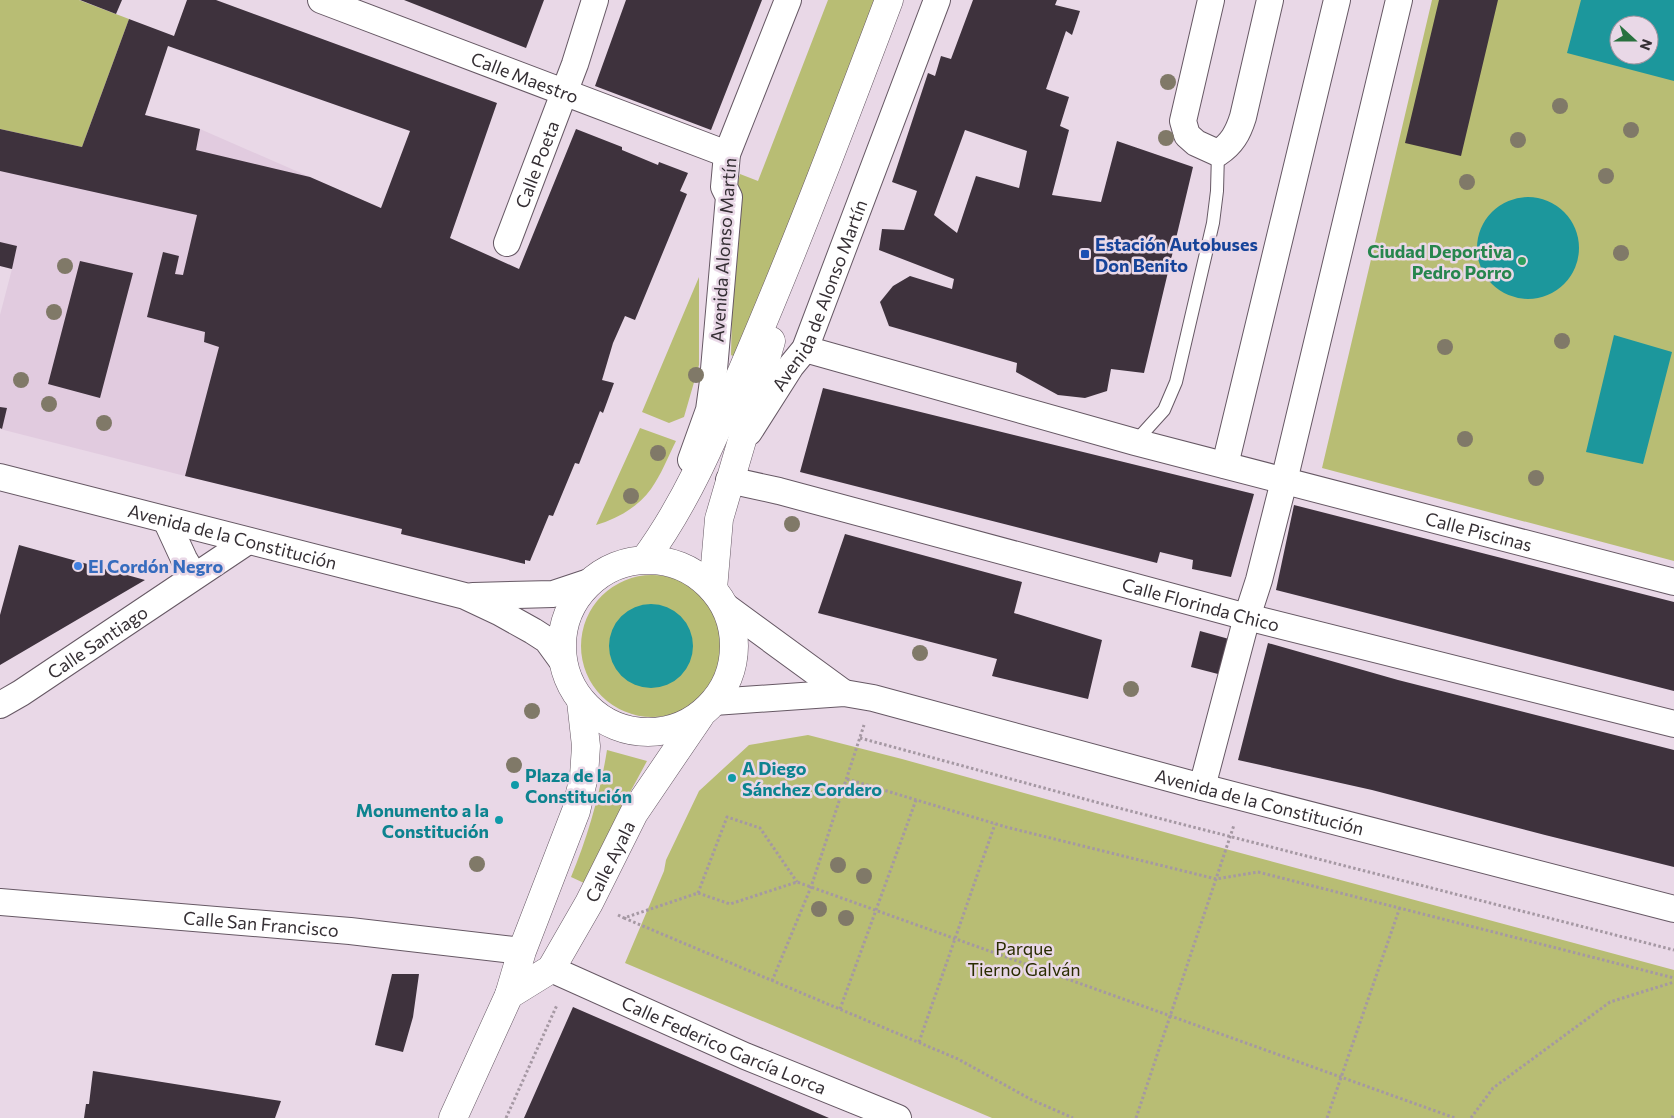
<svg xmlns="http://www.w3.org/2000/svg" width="1674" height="1118" font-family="Commissioner,sans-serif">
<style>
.built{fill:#e1cbdf}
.green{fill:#b8bd74;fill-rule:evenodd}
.water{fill:#1c979c;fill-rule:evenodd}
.building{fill:#3e323d;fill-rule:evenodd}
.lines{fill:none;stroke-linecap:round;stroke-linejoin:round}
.lane-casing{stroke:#665864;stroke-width:14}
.street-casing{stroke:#665864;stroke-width:28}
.secondary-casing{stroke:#665864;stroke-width:29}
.path{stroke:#a598a3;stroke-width:3;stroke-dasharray:2.5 2.5;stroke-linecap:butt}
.lane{stroke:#fff;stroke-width:12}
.street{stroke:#fff;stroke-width:26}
.secondary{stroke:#fff;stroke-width:28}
.tree{fill:#807968}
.transit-dot{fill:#1a4fb4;stroke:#e9d8e7;stroke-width:2}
.leisure-dot{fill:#2e9e5b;stroke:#e9d8e7;stroke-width:2}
.shop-dot{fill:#3f7fe0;stroke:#e9d8e7;stroke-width:2}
.culture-dot{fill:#0f9aa8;stroke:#e9d8e7;stroke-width:2}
.labels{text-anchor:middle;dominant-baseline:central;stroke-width:5;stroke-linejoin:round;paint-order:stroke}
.street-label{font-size:18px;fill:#352f34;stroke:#e9d8e7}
.transit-label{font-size:18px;font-weight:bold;fill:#164399;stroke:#e9d8e7;text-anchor:start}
.leisure-label{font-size:18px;font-weight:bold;fill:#27864d;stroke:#e9d8e7;text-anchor:end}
.shop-label{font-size:18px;font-weight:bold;fill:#366cbe;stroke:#e9d8e7;text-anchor:start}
.culture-label{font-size:18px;font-weight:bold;fill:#0d838f;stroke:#e9d8e7;text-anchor:start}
.park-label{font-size:18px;fill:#2a2c00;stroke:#e9d8e7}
</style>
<rect width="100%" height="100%" fill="#e9d8e7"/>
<!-- built -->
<path class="built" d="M0,129L121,133L196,150L200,129L310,177L231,486L185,476L0,429V315L12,269L0,266Z"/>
<!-- green -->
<path class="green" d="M0,0H79L129,19L82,147L0,129Z
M828,0H889L737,358L731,355L733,265L737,186L740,174L758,181Z
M1432,0H1674V561L1322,468ZM1619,25H1649V55H1619Z
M699,277V365L684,417L669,423L642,412Z
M640,428L676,441C668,457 661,475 651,489C638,507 617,519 596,525Z
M581 646a71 71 0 1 1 142 0a71 71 0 1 1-142 0Z
M808,735L902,759L1211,845L1674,970V1118H992L625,963L664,871L666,860L699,791L749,745Z
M607,750L647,761L615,820L584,883L571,877C588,836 600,794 607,750Z"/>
<!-- water -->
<path class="water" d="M1581,0H1674V81L1567,53ZM1619,25H1649V55H1619Z
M1477 248a51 51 0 1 1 102 0a51 51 0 1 1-102 0Z
M1614,335L1672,352L1643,464L1586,452Z
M609 646a42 42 0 1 1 84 0a42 42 0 1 1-84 0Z"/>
<!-- building -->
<path class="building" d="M80,0H122L116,14Z
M187,0H216L497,103L450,238L519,269L576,129L622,147V150L658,165L659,162L688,173L680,191L687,194L635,320L625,316L613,343L602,380L614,383L603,413L600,411L579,464L575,463L553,516L549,515L530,561L525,560V564L401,534L402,529L185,476L219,347L204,342L205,332L147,317L163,252L179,256L175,274L183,275L197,215L0,171V129L82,147L129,19L174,36ZM168,46L410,131L381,208L310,177L196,150L200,129L145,115Z
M404,0H544L526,48Z
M626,0H762L711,130L595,86Z
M973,0H1057L1055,5L1080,11L1072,35L1066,31L1046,89L1069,97L1060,126L1069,130L1052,195L1101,202L1117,141L1193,167L1144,373L1111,369L1107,391L1085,398L1058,395L1016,372L1017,363L889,326L880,302L893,286L910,276L952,289L954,279L879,250L882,229L904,230L917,191L892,182L928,73L935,76L941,56L951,59ZM965,130L1027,151L1019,188L976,176L957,233L934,215Z
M1439,0H1498L1461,156L1405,143Z
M0,242L17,246L12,269L0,266Z
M80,261L133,273L100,398L48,384Z
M823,388L1254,494L1231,577L1192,569L1193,560L1160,552L1157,563L800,472Z
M0,407L7,408L2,429L0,428Z
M1294,505L1674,602V691L1276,590Z
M845,534L1022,582L1014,613L1102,640L1088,699L992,676L997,659L818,613Z
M19,545L145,580L0,665V615Z
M1200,631L1229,639L1218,674L1191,667Z
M1268,643L1398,680L1674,750V867L1545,835L1372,790L1238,760Z
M392,974H419L413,1017L403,1052L375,1045Z
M573,1007L829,1118H524Z
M93,1071L281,1101L275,1118H84L86,1104H89Z"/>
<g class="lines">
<!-- lane casing -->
<g class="lane-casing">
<path id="lane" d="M1135,442L1164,410L1176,382L1213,223L1217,191L1218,153"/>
</g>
<!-- street casing -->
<g class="street-casing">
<g id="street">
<path id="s1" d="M321,0L727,154"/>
<path d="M1211,0L1183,121L1187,135L1196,143L1218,153C1232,144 1238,133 1243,117L1270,0"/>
<path id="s2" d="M507,243L575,64L595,0"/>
<path id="s3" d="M805,349L1135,442L1674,582"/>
<path id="s4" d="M749,432L791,366L805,349L937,0"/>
<path d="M691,460L709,410L713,381L729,197L724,187L727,154L788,0"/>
<path d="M1225,465L1337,0"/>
<path id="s5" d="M0,477L465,596L499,612L533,631L547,640L563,662"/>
<path id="s6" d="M729,480L779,491L1247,617L1674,724"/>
<path d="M166,520L184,559L194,576"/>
<path d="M473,596L553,594L592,581"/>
<path d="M725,606L844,693"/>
<path id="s7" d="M714,702L844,693L873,698L1202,787L1674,909"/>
<path id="s8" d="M0,705L21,693L248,541"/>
<path d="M1202,787L1247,617L1259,580L1284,481L1399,0"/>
<path id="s9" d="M0,902L350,931L522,951"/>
<path id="s10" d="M551,969L745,1056L898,1118"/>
</g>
</g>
<!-- secondary casing -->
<g class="secondary-casing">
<g id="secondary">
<path d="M645,559C690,498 719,425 749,355C799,238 844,119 889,0"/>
<circle cx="648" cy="646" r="86"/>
<path d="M713,589L719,519L771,341"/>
<path id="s11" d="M509,995L551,969L589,903L634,813L700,716"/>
<path d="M453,1118L509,995L522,951L576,811L584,776L586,746L581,701"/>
</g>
</g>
<!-- path -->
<path class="path" d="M860,738L1103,804L1674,950
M847,779L1006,827L1216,879L1258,872L1674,978
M698,893L727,817L760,828L797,882
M618,915L624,918L698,893L730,904L797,882L1455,1118
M624,918L958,1059L1032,1100L1073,1118
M772,981L811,887L864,725
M840,1009L916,800
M919,1042L995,824
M506,1118L557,1005
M1136,1118L1234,825
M1327,1118L1400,907
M1471,1118L1493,1088L1610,1002L1674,982
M1672,1118L1674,1114"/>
<!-- lane -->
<use href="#lane" class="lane"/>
<!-- street -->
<use href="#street" class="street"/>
<!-- secondary -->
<use href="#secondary" class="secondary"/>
</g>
<!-- trees -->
<g class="tree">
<circle cx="1168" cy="82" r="8"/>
<circle cx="1560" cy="106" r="8"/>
<circle cx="1631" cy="130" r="8"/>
<circle cx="1166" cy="138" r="8"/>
<circle cx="1518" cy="140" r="8"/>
<circle cx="1606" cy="176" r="8"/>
<circle cx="1467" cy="182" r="8"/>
<circle cx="1621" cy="253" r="8"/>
<circle cx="65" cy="266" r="8"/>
<circle cx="54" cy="312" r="8"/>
<circle cx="1562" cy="341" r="8"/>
<circle cx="1445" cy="347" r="8"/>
<circle cx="696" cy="375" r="8"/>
<circle cx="21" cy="380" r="8"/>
<circle cx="49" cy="404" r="8"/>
<circle cx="104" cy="423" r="8"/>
<circle cx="1465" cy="439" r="8"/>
<circle cx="658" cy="453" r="8"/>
<circle cx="1536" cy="478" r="8"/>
<circle cx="631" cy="496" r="8"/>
<circle cx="792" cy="524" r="8"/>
<circle cx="920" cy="653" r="8"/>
<circle cx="1131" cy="689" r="8"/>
<circle cx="532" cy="711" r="8"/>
<circle cx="514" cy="765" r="8"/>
<circle cx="477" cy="864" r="8"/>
<circle cx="838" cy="865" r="8"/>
<circle cx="864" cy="876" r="8"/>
<circle cx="819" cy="909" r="8"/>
<circle cx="846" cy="918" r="8"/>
</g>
<!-- markers -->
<rect class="transit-dot" x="1080" y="249" width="10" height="10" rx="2.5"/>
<circle class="leisure-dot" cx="1522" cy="261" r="5"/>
<circle class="shop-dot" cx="78" cy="566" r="5"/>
<g class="culture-dot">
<circle cx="732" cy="778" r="5"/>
<circle cx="515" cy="785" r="5"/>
<circle cx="499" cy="820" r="5"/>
</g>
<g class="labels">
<!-- street labels -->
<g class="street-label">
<text stroke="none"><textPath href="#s1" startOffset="218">Calle Maestro</textPath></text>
<text stroke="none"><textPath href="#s2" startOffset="84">Calle Poeta</textPath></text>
<text transform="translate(723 250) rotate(-86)">Avenida Alonso Martín</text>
<text stroke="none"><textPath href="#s4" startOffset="155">Avenida de Alonso Martín</textPath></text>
<text stroke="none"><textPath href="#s3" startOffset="698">Calle Piscinas</textPath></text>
<text stroke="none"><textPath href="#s5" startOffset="240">Avenida de la Constitución</textPath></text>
<text stroke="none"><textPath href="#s6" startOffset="488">Calle Florinda Chico</textPath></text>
<text stroke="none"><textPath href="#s8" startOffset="116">Calle Santiago</textPath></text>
<text stroke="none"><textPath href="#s7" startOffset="560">Avenida de la Constitución</textPath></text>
<text stroke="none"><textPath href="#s11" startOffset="172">Calle Ayala</textPath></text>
<text stroke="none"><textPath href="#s9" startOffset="262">Calle San Francisco</textPath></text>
<text stroke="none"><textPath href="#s10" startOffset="189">Calle Federico García Lorca</textPath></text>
</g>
<!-- transit labels -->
<g class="transit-label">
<text x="1095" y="244">Estación Autobuses<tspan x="1095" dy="21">Don Benito</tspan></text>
</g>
<!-- leisure labels -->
<g class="leisure-label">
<text x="1512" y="251">Ciudad Deportiva<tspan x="1512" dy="21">Pedro Porro</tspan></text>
</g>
<!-- shop labels -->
<g class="shop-label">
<text x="88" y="566">El Cordón Negro</text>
</g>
<!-- culture labels -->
<g class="culture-label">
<text x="742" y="768">A Diego<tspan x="742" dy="21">Sánchez Cordero</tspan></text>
<text x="525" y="775">Plaza de la<tspan x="525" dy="21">Constitución</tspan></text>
<text x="489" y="810" text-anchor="end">Monumento a la<tspan x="489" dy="21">Constitución</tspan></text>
</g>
<!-- park labels -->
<g class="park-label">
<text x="1024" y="948">Parque<tspan x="1024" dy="21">Tierno Galván</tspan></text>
</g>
</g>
<!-- north arrow -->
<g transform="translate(1634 40) rotate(111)"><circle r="24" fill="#e9d8e7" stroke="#a1949f"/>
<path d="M0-4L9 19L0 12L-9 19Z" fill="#28713f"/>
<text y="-8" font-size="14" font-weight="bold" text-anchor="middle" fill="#352f34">N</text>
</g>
</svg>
